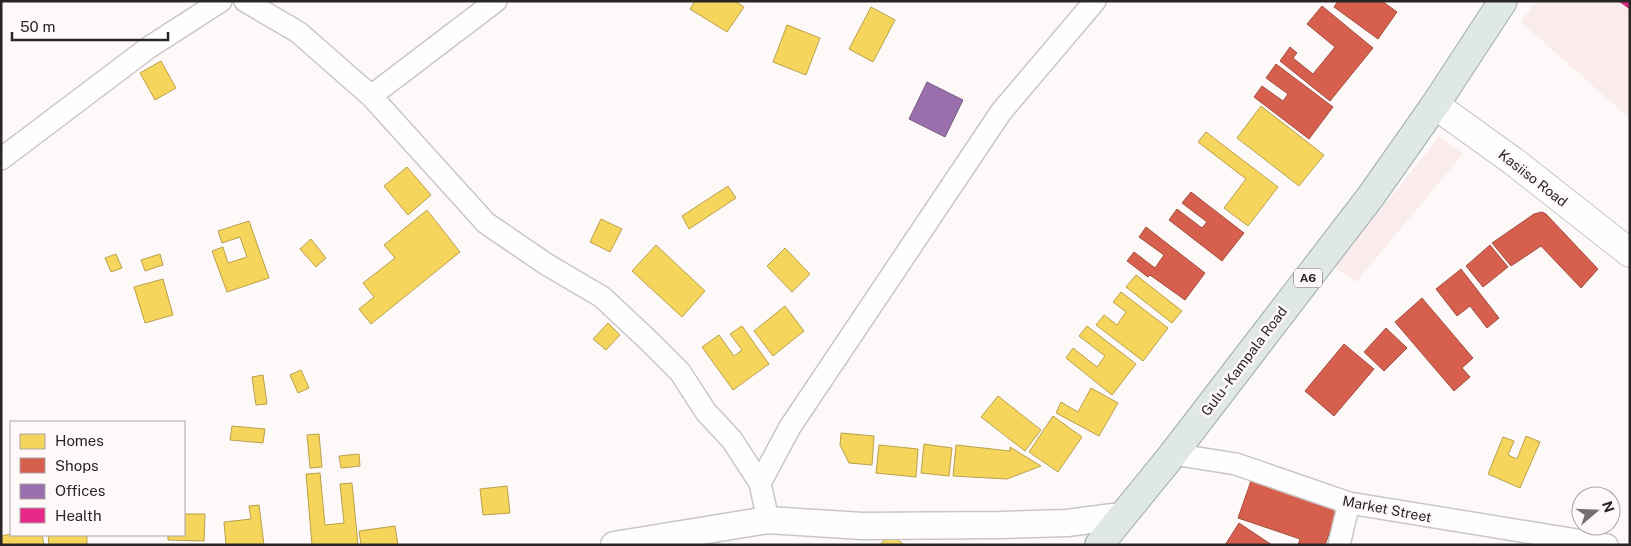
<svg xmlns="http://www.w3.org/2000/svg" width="1631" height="546" font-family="'Public Sans',sans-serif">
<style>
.built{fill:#faeced}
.homes{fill:#f6d55c;stroke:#b9a04c}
.shops{fill:#d6604d;stroke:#a24f41}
.offices{fill:#9970ab;stroke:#785a83}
.health{fill:#e7298a;stroke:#ae286c}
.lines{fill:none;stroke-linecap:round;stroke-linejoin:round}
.minor-casing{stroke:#cac6c6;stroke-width:24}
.tertiary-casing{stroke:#cac6c6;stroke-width:29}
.secondary-casing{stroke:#cac6c6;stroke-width:30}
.primary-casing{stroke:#9fadaa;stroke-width:30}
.minor{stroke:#fffefe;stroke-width:21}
.tertiary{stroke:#fffefe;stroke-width:26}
.secondary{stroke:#fffefe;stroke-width:28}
.primary{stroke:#e0e8e7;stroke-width:28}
.labels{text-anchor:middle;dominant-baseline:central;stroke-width:5;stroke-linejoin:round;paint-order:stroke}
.shield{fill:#fff8f8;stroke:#6a6565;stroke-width:1}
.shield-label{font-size:12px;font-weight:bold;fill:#2a2626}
.street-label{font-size:14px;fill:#2a2626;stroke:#fff8f8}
</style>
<rect width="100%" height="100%" fill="#fef9f9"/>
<!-- built -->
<path class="built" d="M1536,1H1630V119L1521,22Z
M1439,137L1463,154L1356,282L1334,267Z"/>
<!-- homes -->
<path class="homes" d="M695,1H735L744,7L727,32L690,9Z
M871,7L895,20L873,62L849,49Z
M787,25L820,38L806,75L773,62Z
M161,61L176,88L155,100L140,73Z
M1261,106L1324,155L1299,186L1237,138Z
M1206,132L1278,187L1248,226L1224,208L1246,179L1198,142Z
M407,167L431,195L408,215L384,186Z
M728,186L736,198L689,229L682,216Z
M427,210L460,252L371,324L359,309L374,297L363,283L395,258L384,245Z
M601,219L622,229L610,252L590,242Z
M249,221L269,278L227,292L212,251L223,247L228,263L247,257L240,237L222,243L218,231Z
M311,239L326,258L316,267L300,249Z
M656,245L705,291L682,317L632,271Z
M785,248L810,274L792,292L767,266Z
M116,254L122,268L111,272L105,258Z
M160,254L163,265L145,271L141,260Z
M1136,275L1182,311L1172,323L1126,287Z
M163,279L173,315L145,323L134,287Z
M1121,292L1168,328L1143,361L1096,325L1104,315L1117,325L1126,312L1113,302Z
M785,306L804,331L773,356L754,331Z
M608,323L620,335L606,350L593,339Z
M742,326L769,364L733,390L702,347L719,335L734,356L742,350L730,334Z
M1087,326L1136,364L1112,395L1066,358L1073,348L1097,367L1105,356L1079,336Z
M301,370L309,388L298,393L290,375Z
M263,375L267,404L256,405L252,377Z
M1091,388L1118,403L1099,436L1056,413L1061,402L1078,412Z
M998,396L1041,430L1025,451L981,417Z
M1053,416L1082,437L1058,472L1029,452Z
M232,426L265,429L263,443L230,440Z
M841,433L874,436L872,465L849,463L840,445Z
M319,434L322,467L310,468L307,435Z
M1526,436L1540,442L1520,488L1488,474L1503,437L1514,441L1508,455L1517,459Z
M924,444L952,448L949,476L921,473Z
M879,445L918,449L916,477L876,473Z
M956,445L1010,451V447L1041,466L1007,479L953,476Z
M359,454L360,466L341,468L339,456Z
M320,473L325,525L344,523L340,484L352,483L358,545H312L306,474Z
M507,486L510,513L483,515L480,489Z
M259,505L264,545H226L224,522L251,519L249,506Z
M184,514H205L204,541L168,540V535H184Z
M395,526L398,545H361L359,531Z
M890,533L904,545H880Z
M11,534L42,535L44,545H2L1,536Z
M48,535H87V545H49Z"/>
<!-- shops -->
<path class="shops" d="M1338,1H1382L1397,12L1378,39L1334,7Z
M1322,6L1373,48L1330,101L1280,61L1290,47L1297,53L1293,58L1313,74L1335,47L1307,24Z
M1276,64L1333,107L1309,139L1254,97L1262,86L1283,101L1288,94L1266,78Z
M1191,192L1244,233L1222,261L1169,220L1177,209L1202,228L1207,222L1182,203Z
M1542,212L1546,214L1598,269L1581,288L1541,246L1511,266L1492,243L1534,214Z
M1146,227L1205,273L1185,300L1150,275L1148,277L1127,261L1134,252L1155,268L1164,255L1139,237Z
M1490,245L1508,267L1483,287L1466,266Z
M1461,269L1499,318L1487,328L1470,306L1457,316L1436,289Z
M1422,298L1473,358L1462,368L1470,377L1454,391L1395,322Z
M1386,328L1407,348L1384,371L1364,352Z
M1344,344L1374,369L1334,416L1305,391Z
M1252,478L1332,508L1336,515L1325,545H1298L1300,539L1238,518Z
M1239,523L1272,545H1225Z"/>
<!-- offices -->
<path class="offices" d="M927,82L963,100L945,137L909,119Z"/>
<!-- health -->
<path class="health" d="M1619,1H1630V9Z"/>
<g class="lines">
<!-- minor casing -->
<g class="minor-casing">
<path id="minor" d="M245,1L298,32L371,96L486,223L546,264L602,297L648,340L680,372L706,412L732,440L760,483L768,520
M371,96L496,1
M1,159L148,48L221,1
M1173,454L1236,464L1349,503L1607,545
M760,483L790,427L1001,112L1095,1
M1339,545L1349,503"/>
</g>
<!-- tertiary casing -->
<g class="tertiary-casing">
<path id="tertiary" d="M614,545L768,520L862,526L1000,525L1067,523L1121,516"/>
</g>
<!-- secondary casing -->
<g class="secondary-casing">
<path id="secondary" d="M1435,105L1513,161L1630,253"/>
</g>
<!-- primary casing -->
<g class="primary-casing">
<path id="primary" d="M1099,545L1173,454L1371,196L1435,105L1503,1"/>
</g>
<!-- minor -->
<use href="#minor" class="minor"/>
<!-- tertiary -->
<use href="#tertiary" class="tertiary"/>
<!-- secondary -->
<use href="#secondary" class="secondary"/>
<!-- primary -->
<use href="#primary" class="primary"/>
</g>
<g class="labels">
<!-- shield labels -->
<rect class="shield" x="1294" y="268.5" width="28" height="19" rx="4"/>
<g class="shield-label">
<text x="1308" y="278">A6</text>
</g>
<!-- street labels -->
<g class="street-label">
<text transform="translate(1533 178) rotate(38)">Kasiiso Road</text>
<text transform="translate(1244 361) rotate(-53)">Gulu - Kampala Road</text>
<text transform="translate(1387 509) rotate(11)">Market Street</text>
</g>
</g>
<!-- border -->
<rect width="1631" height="546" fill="none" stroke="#2a2626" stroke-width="5"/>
<!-- legend -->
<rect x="10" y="421" width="175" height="115" fill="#fff8f8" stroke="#aaa4a4"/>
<rect x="20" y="434" width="25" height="15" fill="#f6d55c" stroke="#aaa4a4"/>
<text x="55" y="446" font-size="15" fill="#2a2626">Homes</text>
<rect x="20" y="458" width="25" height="15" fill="#d6604d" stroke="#aaa4a4"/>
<text x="55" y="471" font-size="15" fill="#2a2626">Shops</text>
<rect x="20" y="484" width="25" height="15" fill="#9970ab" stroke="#aaa4a4"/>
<text x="55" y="496" font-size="15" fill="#2a2626">Offices</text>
<rect x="20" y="508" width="25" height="15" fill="#e7298a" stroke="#aaa4a4"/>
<text x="55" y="521" font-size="15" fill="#2a2626">Health</text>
<!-- north arrow -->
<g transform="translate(1596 511) rotate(71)"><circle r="24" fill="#fff8f8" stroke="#aaa4a4"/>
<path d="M0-4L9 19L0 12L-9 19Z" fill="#747070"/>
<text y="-8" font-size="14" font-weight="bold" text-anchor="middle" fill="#2a2626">N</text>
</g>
<!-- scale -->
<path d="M12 32v8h156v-8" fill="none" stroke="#2a2626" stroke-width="2.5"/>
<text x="20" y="32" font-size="15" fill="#2a2626" stroke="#fff8f8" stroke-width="4" paint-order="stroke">50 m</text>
</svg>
